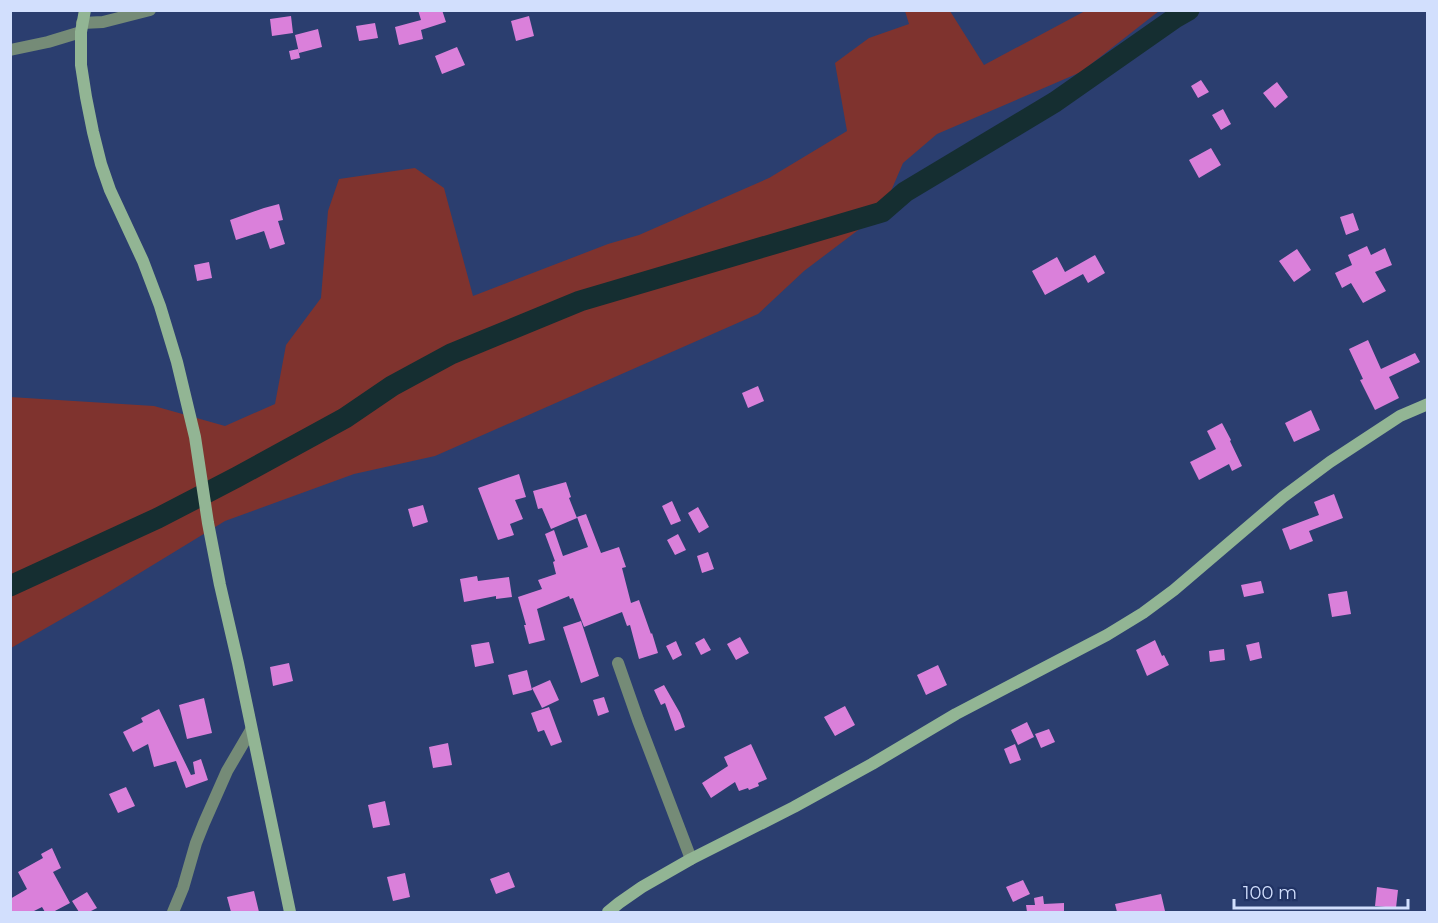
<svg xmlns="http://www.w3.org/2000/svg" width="1438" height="923" font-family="Montserrat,sans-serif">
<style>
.green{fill:#7f332e}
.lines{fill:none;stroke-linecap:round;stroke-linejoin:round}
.river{stroke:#152e31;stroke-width:21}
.building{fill:#da80da}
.street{stroke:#758b77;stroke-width:12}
.secondary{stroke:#92b594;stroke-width:12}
</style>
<rect width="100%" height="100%" fill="#2b3e6f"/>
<!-- green -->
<path class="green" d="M905,11H950L984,65L1085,11H1159L1081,72L937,134L903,163L882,212L804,271L758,314L435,456L354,474L225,521L102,596L11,648L10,397L154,406L225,426L275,404L286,345L321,298L328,211L339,179L415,168L444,188L473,296L608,244L639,235L769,178L847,131L835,63L869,38L909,24Z"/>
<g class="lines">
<!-- river -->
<path class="river" d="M10,586L158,518L237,477L345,418L392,386L451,354L580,301L882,212L905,192L1055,102L1175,18L1189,10"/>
</g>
<!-- building -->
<path class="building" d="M418,10H442L446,22L421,30L423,39L399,45L395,27L421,20Z
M291,16L293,33L272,36L270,19Z
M529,16L534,36L516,41L511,21Z
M375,23L378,38L359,41L356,26Z
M318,29L322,47L299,53L295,35Z
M457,47L465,65L442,74L435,56Z
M298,49L300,58L291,60L289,51Z
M1201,80L1209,92L1198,98L1191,86Z
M1277,82L1288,97L1275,108L1263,93Z
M1223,109L1231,124L1221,130L1212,115Z
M1211,148L1221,165L1199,178L1189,160Z
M279,204L283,220L278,221L285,244L270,249L264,231L236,240L230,220L264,208Z
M1353,213L1359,230L1346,235L1340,217Z
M1367,246L1371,255L1385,248L1392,265L1375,272L1386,291L1363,303L1351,283L1342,288L1335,273L1352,265L1348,255Z
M1297,249L1311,270L1294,282L1279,261Z
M1095,255L1105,273L1088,283L1083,274L1045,295L1032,271L1057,257L1065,272Z
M209,262L212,278L197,281L194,265Z
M1368,340L1381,369L1415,353L1420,362L1389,377L1399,398L1375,410L1360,380L1363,379L1349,349Z
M758,386L764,401L748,408L742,393Z
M1311,410L1320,430L1294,442L1285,423Z
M1222,423L1231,440L1230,441L1242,466L1232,471L1229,464L1199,480L1190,462L1216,449L1207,431Z
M519,474L526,497L515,500L523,519L510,524L514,535L498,540L478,488Z
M566,482L571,497L569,498L577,518L551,529L542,508L538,509L533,491Z
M1334,494L1343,518L1309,531L1313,541L1290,550L1282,529L1319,515L1314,502Z
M672,501L681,521L671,525L662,506Z
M423,505L428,522L413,527L408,509Z
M698,507L709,527L699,533L688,513Z
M586,514L601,553L619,547L626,567L622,568L631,603L639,600L651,634L652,633L658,653L639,659L630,625L627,626L622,612L584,627L573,598L570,599L569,596L537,609L545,640L529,644L524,625H526L518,597L542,589L538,580L556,574L553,562L555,561L545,534L554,530L563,556L588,547L577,517Z
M678,534L686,550L675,555L667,540Z
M708,552L714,569L702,573L697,556Z
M477,576L478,581L509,577L512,597L496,599V596L464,602L460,579Z
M1261,581L1264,593L1244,597L1241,585Z
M1347,591L1351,614L1332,617L1328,594Z
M581,621L599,676L581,683L563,627Z
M740,637L749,653L736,660L727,644Z
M704,638L711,650L701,655L695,643Z
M1155,640L1162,656L1164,655L1169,665L1147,676L1136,650Z
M676,641L682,655L673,660L666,646Z
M489,642L494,663L475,667L471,645Z
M1259,642L1262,658L1250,661L1246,645Z
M1224,649L1225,660L1210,662L1209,651Z
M289,663L293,681L273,686L270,667Z
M938,665L947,685L926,695L917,675Z
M527,670L532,690L513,695L508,675Z
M550,680L559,700L542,708L532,688Z
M664,685L680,713L685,727L675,731L665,703L661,705L654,690Z
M604,697L609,712L598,716L593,700Z
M204,698L212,733L187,739L179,705Z
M845,706L855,725L835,736L824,717Z
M549,707L562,742L551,746L544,730L538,732L531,713Z
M159,709L191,775L195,774L193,762L201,759L208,780L186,788L176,761L154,767L148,744L133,752L123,732L143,722L141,718Z
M1027,722L1034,737L1018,745L1011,730Z
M1049,729L1055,742L1041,748L1035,734Z
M448,743L452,765L433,768L429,747Z
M751,744L767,779L758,783L759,786L749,790L748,788L739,791L735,782L711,798L702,783L728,766L724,757Z
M1015,744L1021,760L1010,764L1004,749Z
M126,787L135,806L118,813L109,794Z
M385,801L390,825L373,828L368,805Z
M52,848L61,868L53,872L70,903L53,912H45L42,907L32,912H10V899L27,889L18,872L43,858L41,854Z
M509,872L515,887L496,894L490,879Z
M405,873L410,897L393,901L387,877Z
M1023,880L1030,894L1013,902L1006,887Z
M1377,887L1398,890L1396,908L1375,906Z
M254,891L259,912H231L227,897Z
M87,892L97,908L89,912H79L72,901Z
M1161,894L1165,911L1157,912H1117L1115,904Z
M1043,896L1044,904L1064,903V912H1027L1026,905H1035L1034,898Z"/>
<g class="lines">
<!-- street -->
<path class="street" d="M82,23L103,22L150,10
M10,50L48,42L81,32
M618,663L638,720L691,859
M173,912L183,888L196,843L204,823L227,771L251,730"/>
<!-- secondary -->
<path class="secondary" d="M85,10L81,32V65L86,97L93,132L101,164L110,190L143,261L160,306L177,362L195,437L208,523L220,585L238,663L290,912
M608,912L619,903L642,887L691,859L794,807L872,764L956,714L1107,635L1143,613L1174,590L1283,497L1330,462L1400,416L1428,404"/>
</g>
<!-- border -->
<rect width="1438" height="923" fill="none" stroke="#d2dffd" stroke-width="24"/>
<!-- scale -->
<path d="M1234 899v9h174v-9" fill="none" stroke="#d2dffd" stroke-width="3"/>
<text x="1243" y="899" font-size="18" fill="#d2dffd" stroke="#213364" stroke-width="4.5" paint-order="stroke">100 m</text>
</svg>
